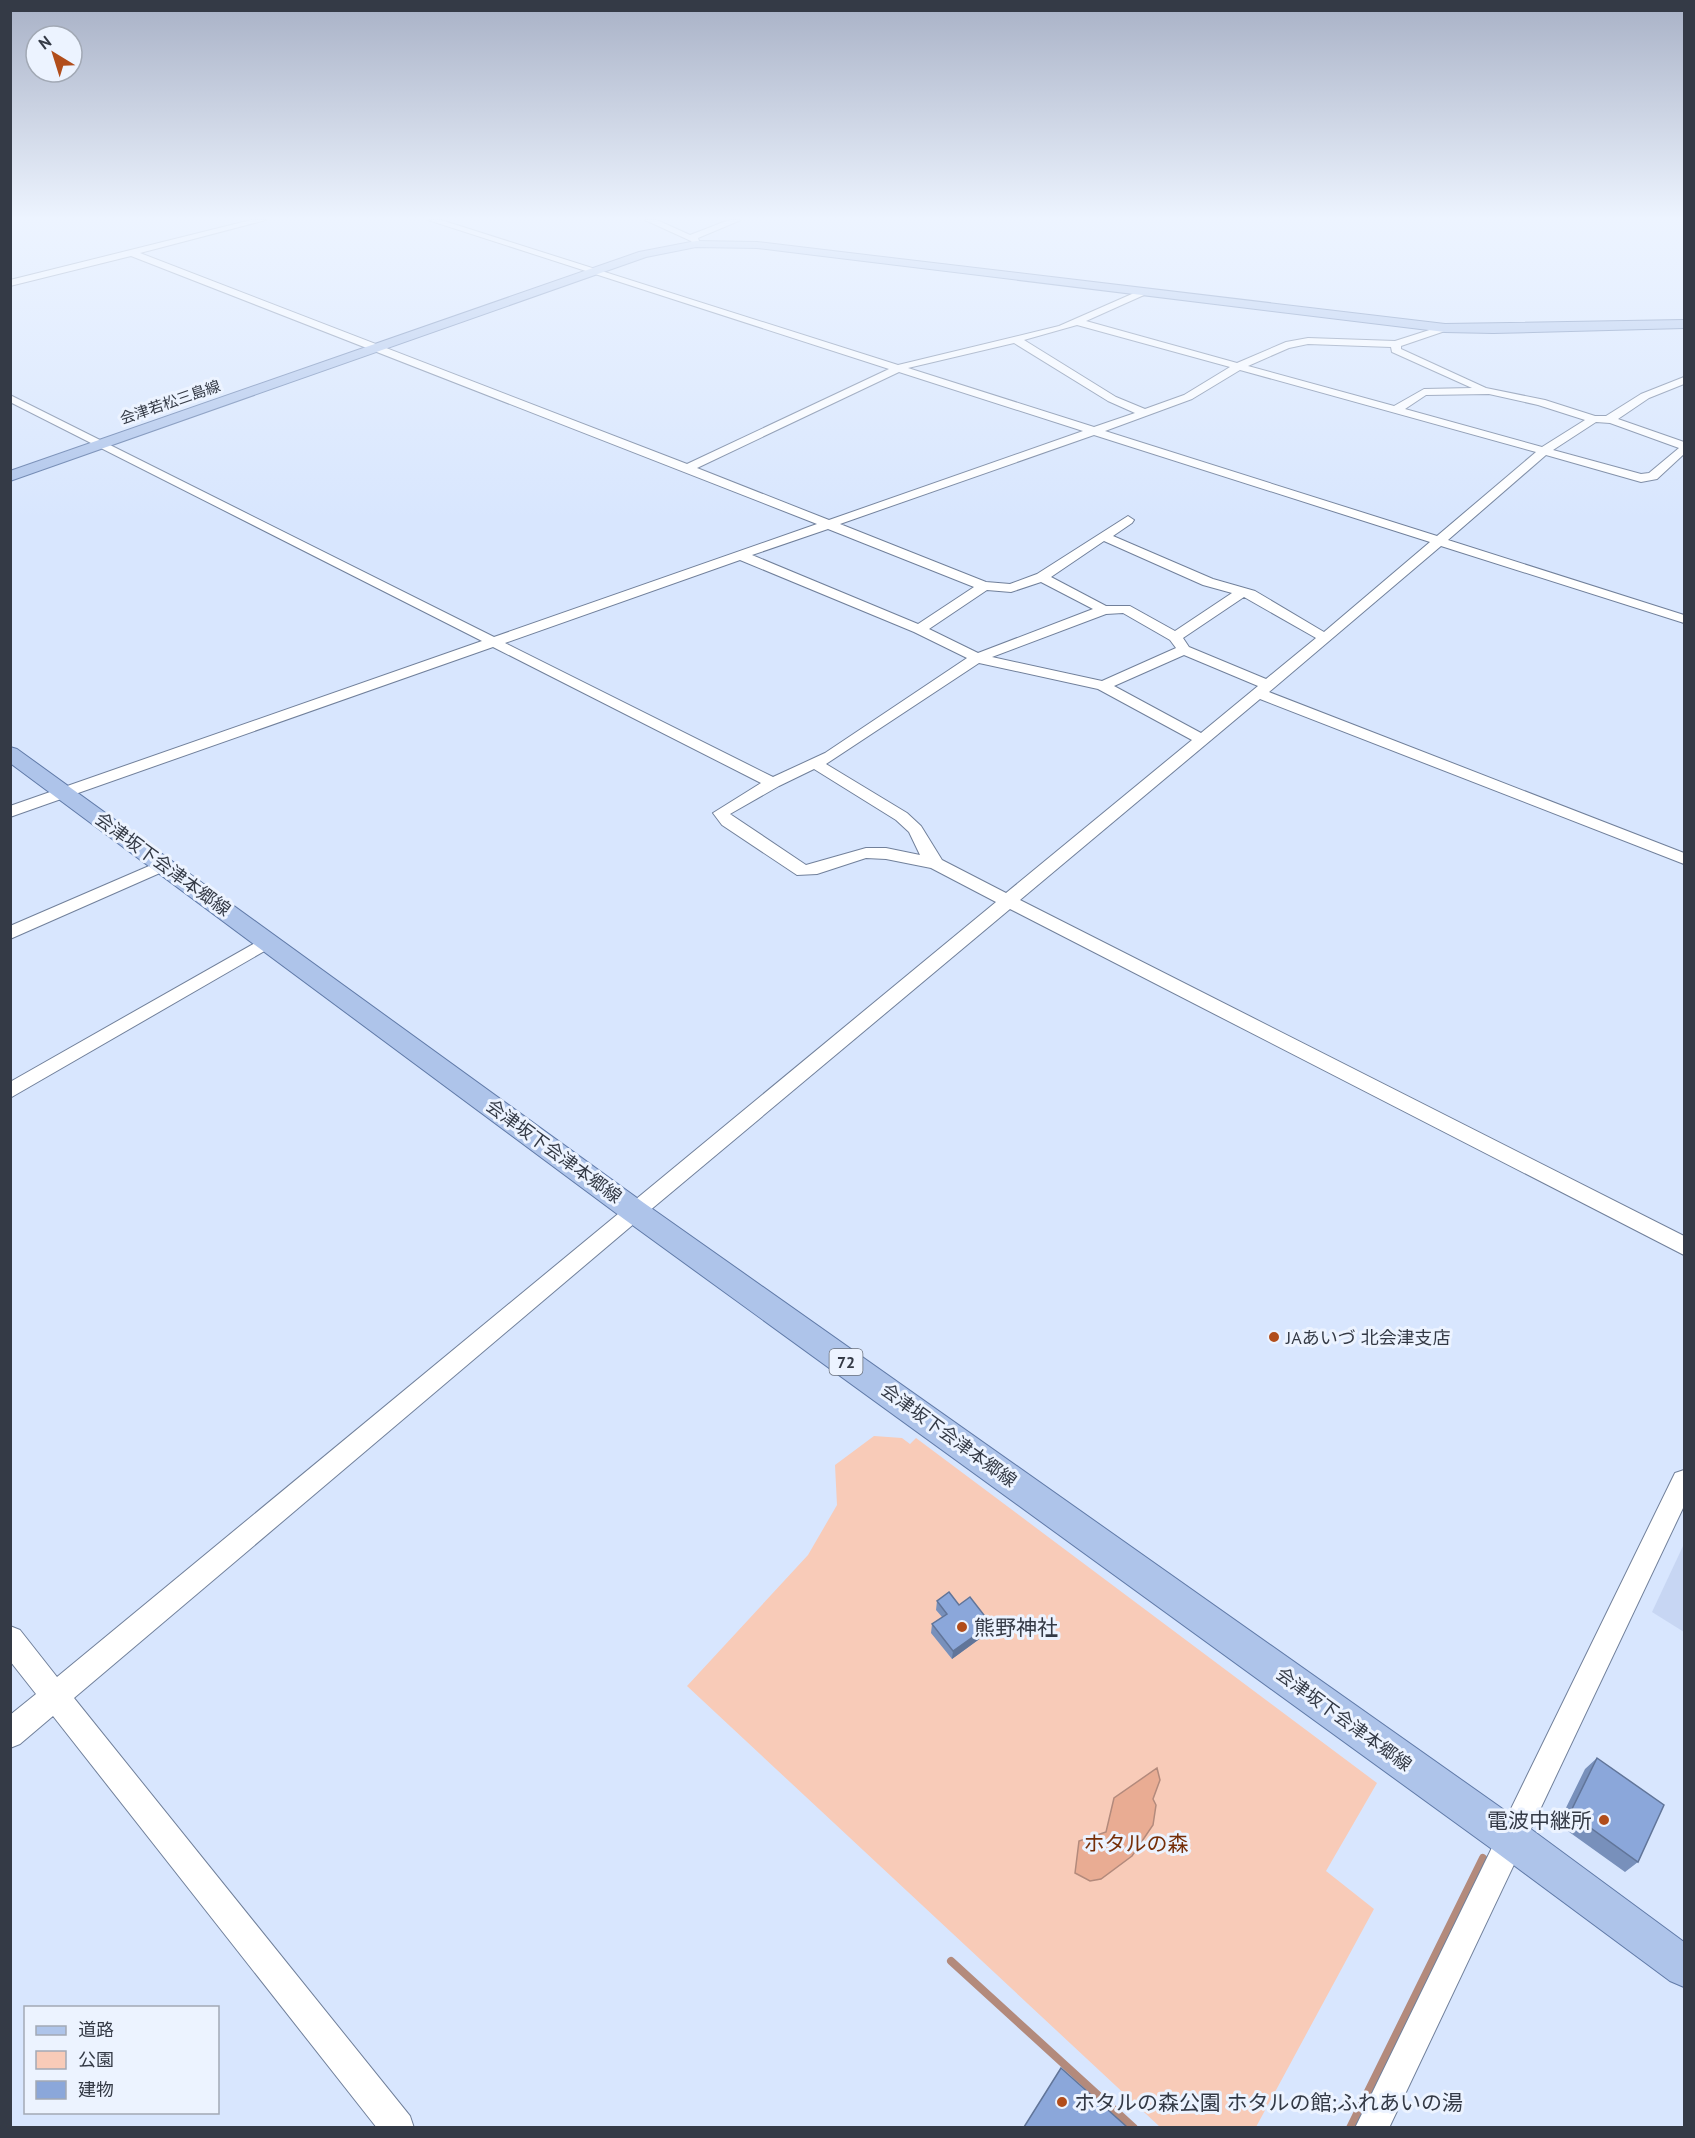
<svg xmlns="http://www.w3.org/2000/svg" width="1695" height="2138" font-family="'PT Sans','Noto Sans JP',sans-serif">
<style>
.built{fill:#c7d6f3}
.green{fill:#f8cbb8}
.water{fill:#e9ac93;stroke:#b38a7c;stroke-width:1.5}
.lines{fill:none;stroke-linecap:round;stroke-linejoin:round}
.stream{stroke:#b38a7c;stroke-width:8}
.minor-casing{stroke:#71809b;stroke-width:2}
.major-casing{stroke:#607aa8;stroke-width:2}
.minor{fill:#fff;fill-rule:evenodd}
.major{fill:#aec4ea;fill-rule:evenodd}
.wall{fill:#7890bb}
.shaded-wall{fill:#617599}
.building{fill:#8ba7da;stroke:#617599;stroke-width:1.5}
.poi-dot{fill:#b14d1b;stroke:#ecf3ff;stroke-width:2}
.labels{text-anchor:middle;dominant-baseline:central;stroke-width:6;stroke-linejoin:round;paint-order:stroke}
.far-street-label{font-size:15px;fill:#343a46;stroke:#ecf3ff}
.shield{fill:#ecf3ff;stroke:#6b727e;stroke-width:1.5}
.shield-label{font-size:16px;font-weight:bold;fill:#343a46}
.street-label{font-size:18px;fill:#343a46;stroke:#ecf3ff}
.poi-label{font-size:18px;fill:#343a46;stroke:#ecf3ff;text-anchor:start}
.near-poi-label{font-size:21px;fill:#343a46;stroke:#ecf3ff;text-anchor:start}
.near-park-label{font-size:21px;fill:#762f09;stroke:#ecf3ff}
</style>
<rect width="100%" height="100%" fill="#d8e6fe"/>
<!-- built -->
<path class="built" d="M1684,1544V1632L1652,1612Z"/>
<!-- green -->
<path class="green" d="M874,1436L902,1438L910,1444L916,1438L1377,1783L1326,1871L1374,1909L1256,2127H1160L687,1686L808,1555L837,1505L835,1465Z"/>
<!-- water -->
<path class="water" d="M1157,1768L1160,1780L1153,1799L1156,1805L1153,1825L1132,1856L1101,1879L1090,1881L1075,1873L1079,1841L1106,1832L1114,1798Z"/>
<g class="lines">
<!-- stream -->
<path class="stream" d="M951,1961L1134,2128
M1350,2128L1483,1858"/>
<!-- minor casing -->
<g class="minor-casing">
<path id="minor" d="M251,220H266L140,253L687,464L889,369L428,220H441L898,365L1059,326L1141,290L1146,293L1144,295L1086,321L1237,363L1286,342L1308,338L1395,341L1445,325L1448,326V330L1401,346V349L1486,388L1545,400L1595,416H1606L1641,394L1684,377V384L1649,398L1618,419L1684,442V454L1657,479L1641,482L1546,455L1448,540L1684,615V623L1441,546L1269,692L1684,853V864L1260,699L1020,900L1684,1236V1255L1010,909L642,1217L74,1698L410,2116L414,2128H377L53,1716L20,1744L10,1748V1715L36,1694L10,1661V1626L20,1630L57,1677L996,902L931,868L886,859L866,858L817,874L797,875L722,825L713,813L761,783L493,647L10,817V806L482,641L10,402V395L494,637L817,524L131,256L10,286V280ZM1077,325L1230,367L1184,395L1145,409L1116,397L1024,340ZM1014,343L1108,401L1135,413L1094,427L908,368ZM1308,344L1391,347L1392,352L1472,388L1424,389L1394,406L1248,366L1289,348ZM1240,370L1536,452L1437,536L1105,431L1192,399ZM899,372L1083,431L829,520L697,468ZM1489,394L1538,405L1585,420L1542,447L1405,409L1426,395ZM1596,422L1610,423L1679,448L1649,473L1641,474L1553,450ZM1094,435L1430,542L1324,632L1255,591L1213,579L1113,536L1132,523L1134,520L1128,516L1037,574L1010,584L986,582L840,524ZM828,529L974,587L918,624L752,555ZM1104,541L1203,585L1232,593L1175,631L1130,606H1106L1051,577ZM740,560L914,632L967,658L825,753L773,777L505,643ZM1041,582L1093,609L978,653L929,629L987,590L1011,592ZM1244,597L1316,638L1266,679L1189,647L1183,638ZM1123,613L1170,640L1176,648L1102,681L992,657L1106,614ZM1184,655L1258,686L1201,733L1114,686ZM979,663L1098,689L1192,740L1006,893L942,860L921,826L907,813L826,764ZM814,769L896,820L909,832L920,855L886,848H866L806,865L730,814L779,786Z
M645,220H657L690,235L729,220H741L698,238L700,244L696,247L691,241Z
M163,860L169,861L171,865L169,869L10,939V926Z
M269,935L275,937L278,941L275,945L10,1098V1082Z
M1684,1470V1506L1389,2128H1355L1675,1473Z"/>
</g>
<!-- major casing -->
<g class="major-casing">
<path id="major" d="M696,241L757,242L1445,324L1684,320V328L1493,333L1445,332L757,248L696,247L646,257L10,481V471L639,252Z
M10,747L17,749L644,1203L1524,1824L1684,1942V1987L1670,1981L1496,1852L624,1219L10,763Z"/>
</g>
<!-- minor -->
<use href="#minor" class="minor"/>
<!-- major -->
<use href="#major" class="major"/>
</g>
<!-- wall -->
<path class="wall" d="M937,1601L959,1605L989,1632L952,1659L931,1633L932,1624L942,1617L936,1610Z
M1597,1758L1638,1862L1625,1872L1558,1824L1585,1769Z"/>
<!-- shaded-wall -->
<path class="shaded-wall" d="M991,1624L989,1632L952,1659L953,1651Z"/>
<!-- building -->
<path class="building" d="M949,1592L959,1605L970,1597L991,1624L953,1651L932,1624L947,1614L937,1601Z
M1597,1758L1664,1805L1638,1862L1570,1813Z
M1061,2068L1127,2127H1024Z"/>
<!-- sky -->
<linearGradient id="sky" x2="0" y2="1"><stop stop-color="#a8b1c6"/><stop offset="0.42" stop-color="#edf4ff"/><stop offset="1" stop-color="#edf4ff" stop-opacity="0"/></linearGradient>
<rect width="1695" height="520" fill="url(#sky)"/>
<!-- markers -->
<g class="poi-dot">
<circle cx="1274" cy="1337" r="6"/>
<circle cx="962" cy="1627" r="6"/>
<circle cx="1604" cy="1820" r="6"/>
<circle cx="1062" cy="2102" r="6"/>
</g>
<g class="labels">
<!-- far-street labels -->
<g class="far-street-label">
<text transform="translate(170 402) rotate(-19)">会津若松三島線</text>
</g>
<!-- shield labels -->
<rect class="shield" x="829.5" y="1349" width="33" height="26" rx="4.5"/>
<g class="shield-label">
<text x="846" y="1362">72</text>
</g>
<!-- street labels -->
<g class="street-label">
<text transform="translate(163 864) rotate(36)">会津坂下会津本郷線</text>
<text transform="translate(554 1151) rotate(36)">会津坂下会津本郷線</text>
<text transform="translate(949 1435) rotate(36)">会津坂下会津本郷線</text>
<text transform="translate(1344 1719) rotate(36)">会津坂下会津本郷線</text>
</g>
<!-- poi labels -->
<g class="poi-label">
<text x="1286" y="1337">JAあいづ 北会津支店</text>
</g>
<!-- near-poi labels -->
<g class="near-poi-label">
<text x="974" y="1627">熊野神社</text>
<text x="1592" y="1820" text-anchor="end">電波中継所</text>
<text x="1074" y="2102">ホタルの森公園 ホタルの館;ふれあいの湯</text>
</g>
<!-- near-park labels -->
<g class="near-park-label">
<text x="1136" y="1843">ホタルの森</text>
</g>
</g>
<!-- border -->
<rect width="1695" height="2138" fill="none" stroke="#343a46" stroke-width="24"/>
<!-- legend -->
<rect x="24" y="2006" width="195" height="108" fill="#ecf3ff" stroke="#a2a9b5" stroke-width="1.5"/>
<rect x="36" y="2026" width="30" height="9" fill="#aec4ea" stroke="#a2a9b5" stroke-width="1.5"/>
<text x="78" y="2036" font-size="18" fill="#343a46">道路</text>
<rect x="36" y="2051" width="30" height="18" fill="#f8cbb8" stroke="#a2a9b5" stroke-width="1.5"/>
<text x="78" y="2066" font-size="18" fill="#343a46">公園</text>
<rect x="36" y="2081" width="30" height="18" fill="#8ba7da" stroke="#a2a9b5" stroke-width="1.5"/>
<text x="78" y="2096" font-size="18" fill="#343a46">建物</text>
<!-- north arrow -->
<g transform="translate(54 54) rotate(322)"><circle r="28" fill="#ecf3ff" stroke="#a2a9b5" stroke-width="1.5"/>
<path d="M0-4.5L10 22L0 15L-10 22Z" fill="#b14d1b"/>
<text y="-9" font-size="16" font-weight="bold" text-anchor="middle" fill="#343a46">N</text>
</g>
</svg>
